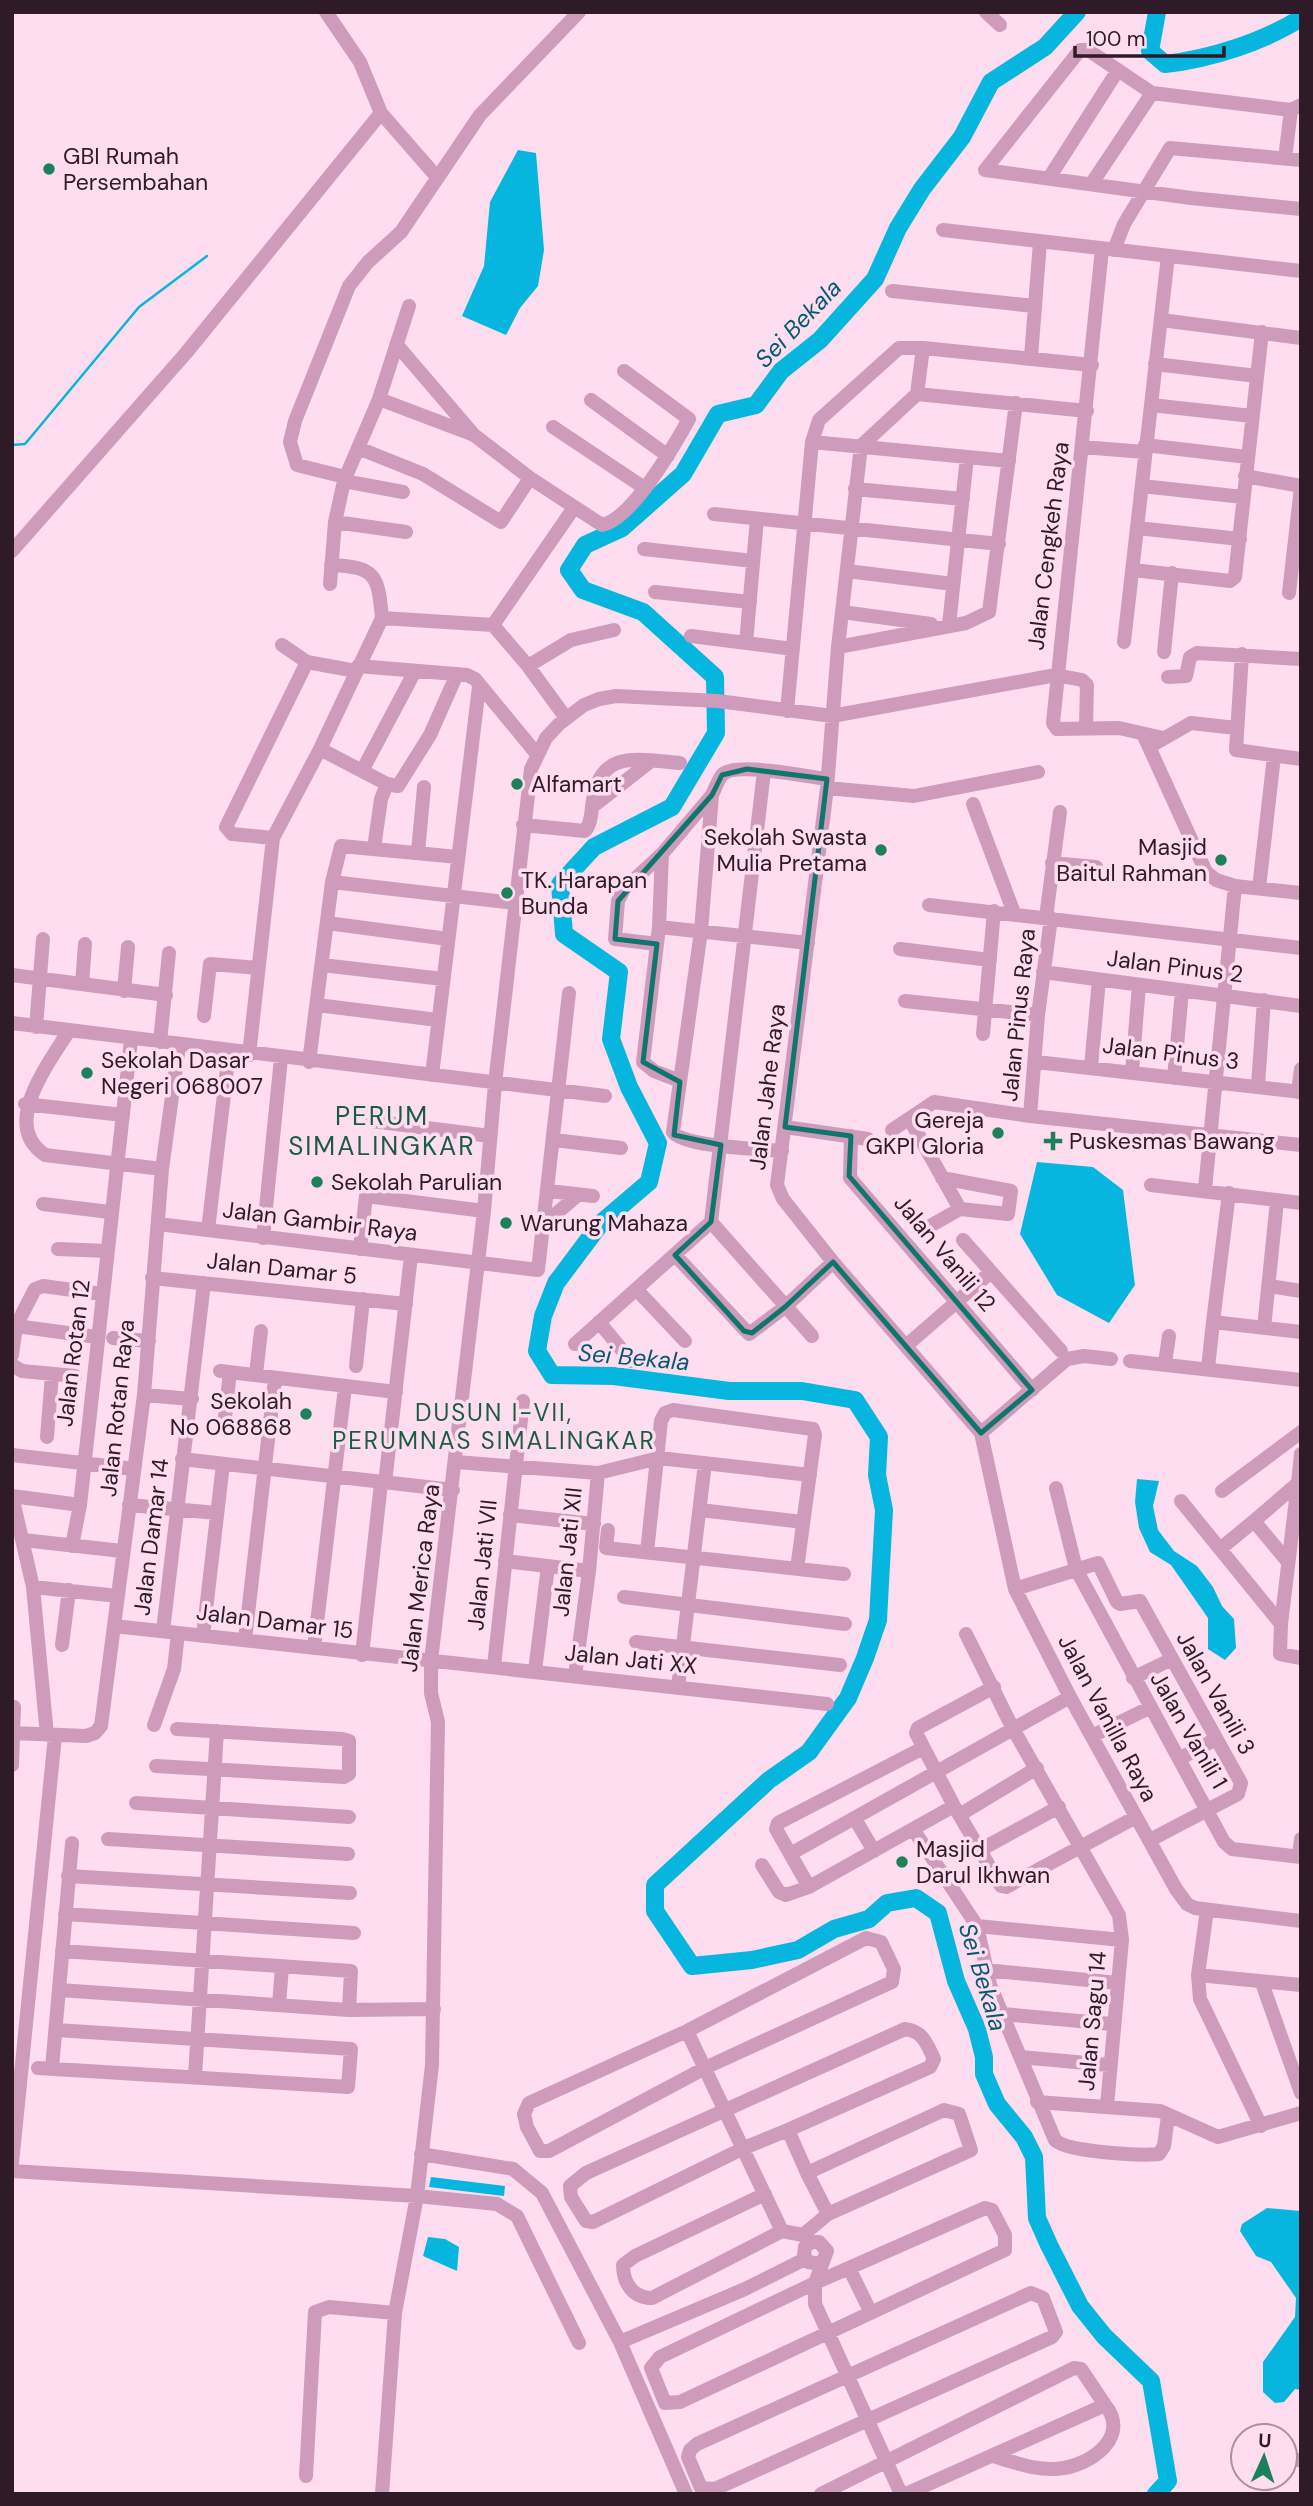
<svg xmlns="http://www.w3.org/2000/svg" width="1313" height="2506" font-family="'DM Sans',sans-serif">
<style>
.water{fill:#07b6df}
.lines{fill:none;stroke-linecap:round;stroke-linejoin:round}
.stream{stroke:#07b6df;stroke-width:2.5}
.river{stroke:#07b6df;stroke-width:18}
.minor{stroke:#cf9bba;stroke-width:14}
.marked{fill:none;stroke:#0f766e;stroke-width:5;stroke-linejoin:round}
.poi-dot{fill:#1c805a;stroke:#feddf0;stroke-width:2.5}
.labels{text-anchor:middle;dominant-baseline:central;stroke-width:7;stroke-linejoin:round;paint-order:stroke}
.poi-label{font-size:23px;fill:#2f1b28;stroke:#feddf0;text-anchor:start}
.street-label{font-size:23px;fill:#2f1b28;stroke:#feddf0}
.water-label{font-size:24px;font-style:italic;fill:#05596f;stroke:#feddf0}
.neighbourhood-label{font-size:24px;letter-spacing:2px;fill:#1a5c41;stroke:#feddf0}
.quarter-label{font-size:26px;letter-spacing:2px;fill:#1a5c41;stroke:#feddf0}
</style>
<rect width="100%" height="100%" fill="#feddf0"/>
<!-- water -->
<path class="water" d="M518,150L536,153L544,250L538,286L520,308L506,335L462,316L484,266L490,202Z
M1037,1162L1093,1167L1123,1190L1135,1285L1109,1323L1057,1295L1020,1234Z
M1137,1479L1159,1481L1153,1506L1158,1530L1174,1551L1197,1566L1213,1587L1222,1606L1234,1619L1236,1648L1225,1660L1208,1649V1618L1171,1565L1150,1552L1139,1528L1135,1502Z
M431,2177L505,2186L504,2196L429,2187Z
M1267,2208L1301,2211V2390L1295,2389L1284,2402L1275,2403L1263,2392V2362L1295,2317L1296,2298L1271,2262L1256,2256L1240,2231L1242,2224Z
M428,2237L445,2239L459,2247L457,2271L423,2256Z"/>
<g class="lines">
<!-- stream -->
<path class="stream" d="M12,445L25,444L139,307L207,256"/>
<!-- river -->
<path class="river" d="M1077,12L1045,47L991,82L962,137L922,189L898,228L875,279L820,340L781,371L756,405L718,414L683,474L622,528L585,545L569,570L583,590L643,612L715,677L716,733L672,807L594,847L560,884L564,934L619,972L611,1039L629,1087L658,1143L649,1182L601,1223L556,1283L543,1316L537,1351L552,1375L614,1376L729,1391H802L855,1400L879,1437L877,1475L884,1510L878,1620L865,1658L848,1698L809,1752L769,1780L655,1885V1911L692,1966L752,1960L798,1950L834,1929L869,1919L887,1903L916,1898L938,1913L956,1981L977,2029L984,2057V2074L997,2104L1024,2137L1034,2157L1037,2218L1049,2245L1080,2306L1104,2336L1151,2381L1168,2481L1156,2494
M1157,12L1150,51L1165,64C1210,59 1263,42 1301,18"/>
<!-- minor -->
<path class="minor" d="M326,12L360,62L381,113L436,176
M986,12L1000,25
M1285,158L1291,110L1301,105
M985,170L1080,50H1088L1152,93L1291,110
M985,170L1191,198L1301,209
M1049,178L1118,70
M1092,183L1152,93
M943,230L1301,271
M1102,249L1053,723L1057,729L1119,728L1163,738
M1114,250L1124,224L1170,148L1301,160
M892,291L1034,306
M1161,320L1301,338
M397,345L474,435
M1031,357L1040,242
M1155,364L1257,376
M917,394L923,348
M379,399L474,435L530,478L602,525C632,519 674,446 689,419L624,371
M591,400L668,456
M1151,405L1252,416
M1087,411L917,394L861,446L838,647L827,788L777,1185L783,1199L833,1262L981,1433L1015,1589L1070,1697L1176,1889L1187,1904L1195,1908L1301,1921
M553,427L643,487
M812,442L1009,461
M1145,445L1247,457
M1082,447L1144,452
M358,448L423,474L501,522L530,478
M1245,476L1301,486
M345,477L297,465L290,442L295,421L349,286L368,262L401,232L480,115L579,12
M344,481L403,492
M1142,486L1243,497
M855,489L963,499
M714,514L999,544
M335,522L406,532
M1137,528L1240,539
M644,549L753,561
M12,551L186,353L381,113
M331,565C376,567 378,575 382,618
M1133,570L1230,581L1235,577L1262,332
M847,571L953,584
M330,584L335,522L344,481L379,399L409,306
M655,592L750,602
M1289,593L1301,487
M842,612L931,624
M493,625L573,509
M949,625L967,457
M691,636L793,649
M1124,642L1168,256
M746,643L757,519
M282,645L307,662L356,671
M838,647L966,623L989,612L1016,403
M1164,652L1172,573
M1242,654L1236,750L1301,759
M358,666L467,675L475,679L536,753
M528,666L571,640L614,630
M1168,677L1186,676L1190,657L1197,653L1301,659
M787,711L812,442L819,420L899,348H923L1092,365
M1144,736L1206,872L1216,880L1235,886L1205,1189
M1156,743L1191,723L1236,728
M320,749L387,784L398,786L430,735L457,674
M362,771L415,671
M764,771L711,1222L812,1336
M827,788L914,796L1038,772
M973,804L1014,913
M592,807L651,761
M523,825L585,831C592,823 591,811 593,800C601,748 640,760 680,763
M273,838L232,834L226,827L307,662
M374,848L381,799L387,784
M418,852L424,787
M662,854L659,927L643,1062L654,1071L680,1081
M1052,863L1096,867
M332,882L514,903
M1235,886L1301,893
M1259,888L1274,756
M929,905L1301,948
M1046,917L1060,812
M327,923L448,939
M659,927L808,943
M657,944L615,939L618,901L624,889L662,854L712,795
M900,949L990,960
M322,965L443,979
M1043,972L1301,1006
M12,975L166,995
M82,984L85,944
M124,991L128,947
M905,1001L1038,1015
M317,1005L438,1020
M204,1016L210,964L258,968
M12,1023L605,1096
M36,1027L43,939
M68,1032C48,1065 0,1125 45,1155L162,1169
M983,1034L994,911
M160,1042L169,953
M249,1055L273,838L320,749L382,618L493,625L528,666L566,718
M309,1062L332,882L341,846L458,857
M1036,1062L1301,1092
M1091,1067L1099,980
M1132,1072L1139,985
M432,1075L479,687
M1174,1078L1182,991
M1258,1086L1264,1000
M1298,1092L1301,1069
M25,1104L123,1115
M1030,1116L1038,1015L1051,918
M910,1120L960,1209L930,1226
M372,1121L490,1136
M785,1127L868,1139
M892,1130L934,1102L1030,1116L1301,1145
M851,1136L850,1178L1032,1390
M554,1140L621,1148
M782,1151C760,1149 684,1147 673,1132L701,931L712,795C715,789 718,780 722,775C735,761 808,777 827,779
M942,1178L1011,1191L1008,1214L960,1209
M1151,1185L1301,1203
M549,1191L593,1196
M1229,1193L1213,1322L1301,1332
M43,1204L110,1212
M545,1223L578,1195
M158,1224L538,1270L569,993
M208,1230L229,1052
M263,1238L281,1058
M963,1240L1061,1351
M58,1249L107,1251
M360,1249L366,1196L484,1211
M675,1255L749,1334L785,1307L833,1262
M152,1278L406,1304
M1269,1286L1301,1291
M636,1289L685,1341
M599,1322L631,1361
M16,1326L97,1337
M1264,1328L1277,1201
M113,1338L149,1341
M575,1344L711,1222
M907,1345L991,1272
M12,1355L16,1326L35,1289L43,1286L102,1294
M1130,1361L1301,1380
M1165,1363L1169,1336
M12,1365L22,1371L75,1376
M356,1366L363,1299
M1208,1368L1213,1322
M220,1371L396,1392
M256,1374L261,1331
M144,1395L192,1399
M225,1417L230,1372
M981,1433L1067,1359L1084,1356L1111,1359
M47,1437L52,1374
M12,1455L134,1469
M182,1459L453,1490
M456,1462L598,1473L659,1458L810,1475
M385,1483L411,1256
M1056,1488L1076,1569L1224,1842L1232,1849L1301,1857
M1222,1491L1301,1432
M12,1496L33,1587L47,1735
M12,1496L80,1505
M1181,1501L1281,1624L1280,1654L1301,1658
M129,1505L217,1513
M700,1510L803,1522
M510,1515L594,1524
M1254,1521L1298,1483L1301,1454
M608,1530L606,1548L844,1574
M23,1540L122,1551
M72,1546L80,1505L131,1040
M1220,1549L1254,1521L1288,1562
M647,1552L661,1421L665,1413L673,1410L813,1429L815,1435L797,1569
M505,1561L589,1571
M33,1587L118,1596
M1015,1589L1098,1563L1117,1602L1120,1604L1140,1601L1241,1783L1238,1794L1150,1840
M624,1597L845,1624
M1281,1624L1298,1483H1301
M114,1626L827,1704
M163,1631L204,1283
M966,1634L1012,1727L1119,1915L1122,1940L1107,2106
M203,1636L223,1464
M245,1640L275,1379
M636,1642L840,1665
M62,1645L69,1590
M314,1648L345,1387
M362,1655L381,1483
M494,1666L523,1401
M535,1671L548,1566
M575,1676L589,1571L598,1473
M1133,1678L1170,1660
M678,1687L705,1463
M994,1687L918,1728L916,1733L954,1806L1001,1886L1006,1887L1136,1817
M154,1725L174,1669L178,1633
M13,1733L86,1736L95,1733L101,1726L144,1395L162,1169L179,1046
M1092,1736L1149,1708
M1179,1759L1216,1739
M12,1765L14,1707
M156,1766L344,1777L349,1774V1741L342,1739L177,1729
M136,1803L349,1817
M961,1814L1037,1768
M855,1819L874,1851
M913,1829L977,1926L990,1985L1055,2140C1067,2152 1140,2156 1159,2154L1164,2146L1168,2116
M108,1839L348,1854
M980,1850L1059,1807
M792,1853L1070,1697
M1299,1856L1301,1839
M762,1865L779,1892L786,1895L809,1887L954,1806
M68,1876L350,1893
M809,1887L776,1829L778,1823L923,1748
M1207,1910L1198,1975L1200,1999L1261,2126
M65,1914L354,1933
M977,1926L1122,1940
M62,1951L351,1971L349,2010
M985,1970L1118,1983
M1198,1975L1301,1985
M1262,1983L1301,2093
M59,1990L349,2010L434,2009
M279,2005L282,1967
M1003,2014L1112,2024
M687,2031L866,1938L881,1942L894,1969L892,1982L707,2067L549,2151H540L527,2127L524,2114L529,2103L687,2031L782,2231L803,2235L809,2243
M1020,2057L1109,2065
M38,2068L348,2087L351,2049L56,2030
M52,2068L72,1843
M195,2076L217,1731
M1037,2102L1160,2111L1218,2137L1301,2113
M788,2130L930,2067L934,2059C927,2044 923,2031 905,2029L586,2173L570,2186L571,2197L586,2221L593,2222L744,2148L788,2130L807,2173
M421,2154L513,2169L542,2193L620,2342L745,2289L805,2259
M12,2163L55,1736
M12,2171L417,2196L497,2204L517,2216L579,2343
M765,2194L635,2256L623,2265C623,2283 633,2298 652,2298L782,2231
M985,2208L992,2210L1005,2235V2250L680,2402L665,2403L651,2368L660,2357L815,2283Z
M803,2235L828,2214L971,2150L959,2114L944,2110L807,2173L828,2214
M820,2264L808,2262L804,2255L805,2247L811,2242H819L827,2251L815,2283V2304L901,2494
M849,2268L871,2313
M1031,2293L1043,2298L1056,2332L1052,2337L715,2489L701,2488L688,2457L690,2450L697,2444Z
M620,2342L686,2494
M1292,2460H1301
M306,2476L315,2312L329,2307L395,2313
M382,2494L395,2313L417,2196L432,2065L438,1722L431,1693V1661L484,1211L495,1084L531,769L546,738L559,724L584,705L599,699L616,696L718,701L832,716L1056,675L1082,680L1087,685L1086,726
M821,2494L1074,2368L1081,2369L1105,2405
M906,2494L1105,2405C1130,2435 1094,2463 1064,2468C1039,2472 1016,2463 993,2456"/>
</g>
<!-- marked area -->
<path class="marked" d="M747,769L827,779L785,1127L851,1136L849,1176L1032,1390L981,1433L833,1262L785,1307L752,1333L744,1331L675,1255L711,1222L721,1145L674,1135L680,1082L643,1062L657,944L615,939L618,901L712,795L722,775Z"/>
<!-- markers -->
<g class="poi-dot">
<circle cx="49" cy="169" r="7"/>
<circle cx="517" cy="784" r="7"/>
<circle cx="881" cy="850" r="7"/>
<circle cx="1221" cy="860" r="7"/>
<circle cx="507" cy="893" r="7"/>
<circle cx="87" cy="1073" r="7"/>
<circle cx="998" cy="1133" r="7"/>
<path d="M1049.5 1130.5h7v7h7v7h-7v7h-7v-7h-7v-7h7z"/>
<circle cx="317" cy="1182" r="7"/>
<circle cx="506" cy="1223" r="7"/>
<circle cx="306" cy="1414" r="7"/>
<circle cx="902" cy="1862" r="7"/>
</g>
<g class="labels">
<!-- poi labels -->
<g class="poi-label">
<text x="63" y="156">GBI Rumah<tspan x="63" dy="26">Persembahan</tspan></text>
<text x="531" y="784">Alfamart</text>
<text x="867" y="837" text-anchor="end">Sekolah Swasta<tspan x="867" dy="26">Mulia Pretama</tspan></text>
<text x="1207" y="847" text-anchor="end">Masjid<tspan x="1207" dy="26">Baitul Rahman</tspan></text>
<text x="521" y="880">TK. Harapan<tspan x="521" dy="26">Bunda</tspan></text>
<text x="101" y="1060">Sekolah Dasar<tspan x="101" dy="26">Negeri 068007</tspan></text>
<text x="984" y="1120" text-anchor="end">Gereja<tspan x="984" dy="26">GKPI Gloria</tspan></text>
<text x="1069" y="1141">Puskesmas Bawang</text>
<text x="331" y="1182">Sekolah Parulian</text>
<text x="520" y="1223">Warung Mahaza</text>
<text x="292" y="1401" text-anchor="end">Sekolah<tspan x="292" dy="26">No 068868</tspan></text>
<text x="916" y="1849">Masjid<tspan x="916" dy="26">Darul Ikhwan</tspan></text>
</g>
<!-- street labels -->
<g class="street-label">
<text transform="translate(1048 546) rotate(-83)">Jalan Cengkeh Raya</text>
<text transform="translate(1175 966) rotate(7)">Jalan Pinus 2</text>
<text transform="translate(1018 1015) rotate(-84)">Jalan Pinus Raya</text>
<text transform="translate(1171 1053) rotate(7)">Jalan Pinus 3</text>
<text transform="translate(767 1087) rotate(-83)">Jalan Jahe Raya</text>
<text transform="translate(320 1221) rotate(7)">Jalan Gambir Raya</text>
<text transform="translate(945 1253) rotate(50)">Jalan Vanili 12</text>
<text transform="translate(282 1268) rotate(6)">Jalan Damar 5</text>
<text transform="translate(73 1353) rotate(-83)">Jalan Rotan 12</text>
<text transform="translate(117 1408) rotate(-84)">Jalan Rotan Raya</text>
<text transform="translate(151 1537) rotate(-83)">Jalan Damar 14</text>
<text transform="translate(567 1552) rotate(-84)">Jalan Jati XII</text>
<text transform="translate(482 1565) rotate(-84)">Jalan Jati VII</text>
<text transform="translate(420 1578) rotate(-83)">Jalan Merica Raya</text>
<text transform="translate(275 1621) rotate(7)">Jalan Damar 15</text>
<text transform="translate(631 1659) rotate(6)">Jalan Jati XX</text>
<text transform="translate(1216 1693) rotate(61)">Jalan Vanili 3</text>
<text transform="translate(1108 1718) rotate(62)">Jalan Vanilla Raya</text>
<text transform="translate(1189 1730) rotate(60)">Jalan Vanili 1</text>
<text transform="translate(1092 2021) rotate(-85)">Jalan Sagu 14</text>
</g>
<!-- water labels -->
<g class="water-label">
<text transform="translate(798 323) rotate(-46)">Sei Bekala</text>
<text transform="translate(634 1357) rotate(5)">Sei Bekala</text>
<text transform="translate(983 1977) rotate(73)">Sei Bekala</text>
</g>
<!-- neighbourhood labels -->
<g class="neighbourhood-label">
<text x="494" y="1412">DUSUN I-VII,<tspan x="494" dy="28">PERUMNAS SIMALINGKAR</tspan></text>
</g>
<!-- quarter labels -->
<g class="quarter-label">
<text x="382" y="1116">PERUM<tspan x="382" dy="30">SIMALINGKAR</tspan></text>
</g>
</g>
<!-- border -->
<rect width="1313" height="2506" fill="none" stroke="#2f1b28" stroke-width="28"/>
<!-- north arrow -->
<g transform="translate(1264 2457) rotate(3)"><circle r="33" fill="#feddf0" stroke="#ab8fa0" stroke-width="2"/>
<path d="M0-5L12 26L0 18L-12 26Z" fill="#1c805a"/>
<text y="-10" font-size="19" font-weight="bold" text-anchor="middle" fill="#2f1b28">U</text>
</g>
<!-- scale -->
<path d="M1075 46v10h149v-10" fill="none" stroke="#2f1b28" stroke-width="3.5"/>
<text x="1086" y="46" font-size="21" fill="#2f1b28" stroke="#feddf0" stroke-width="5" paint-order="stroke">100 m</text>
</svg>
